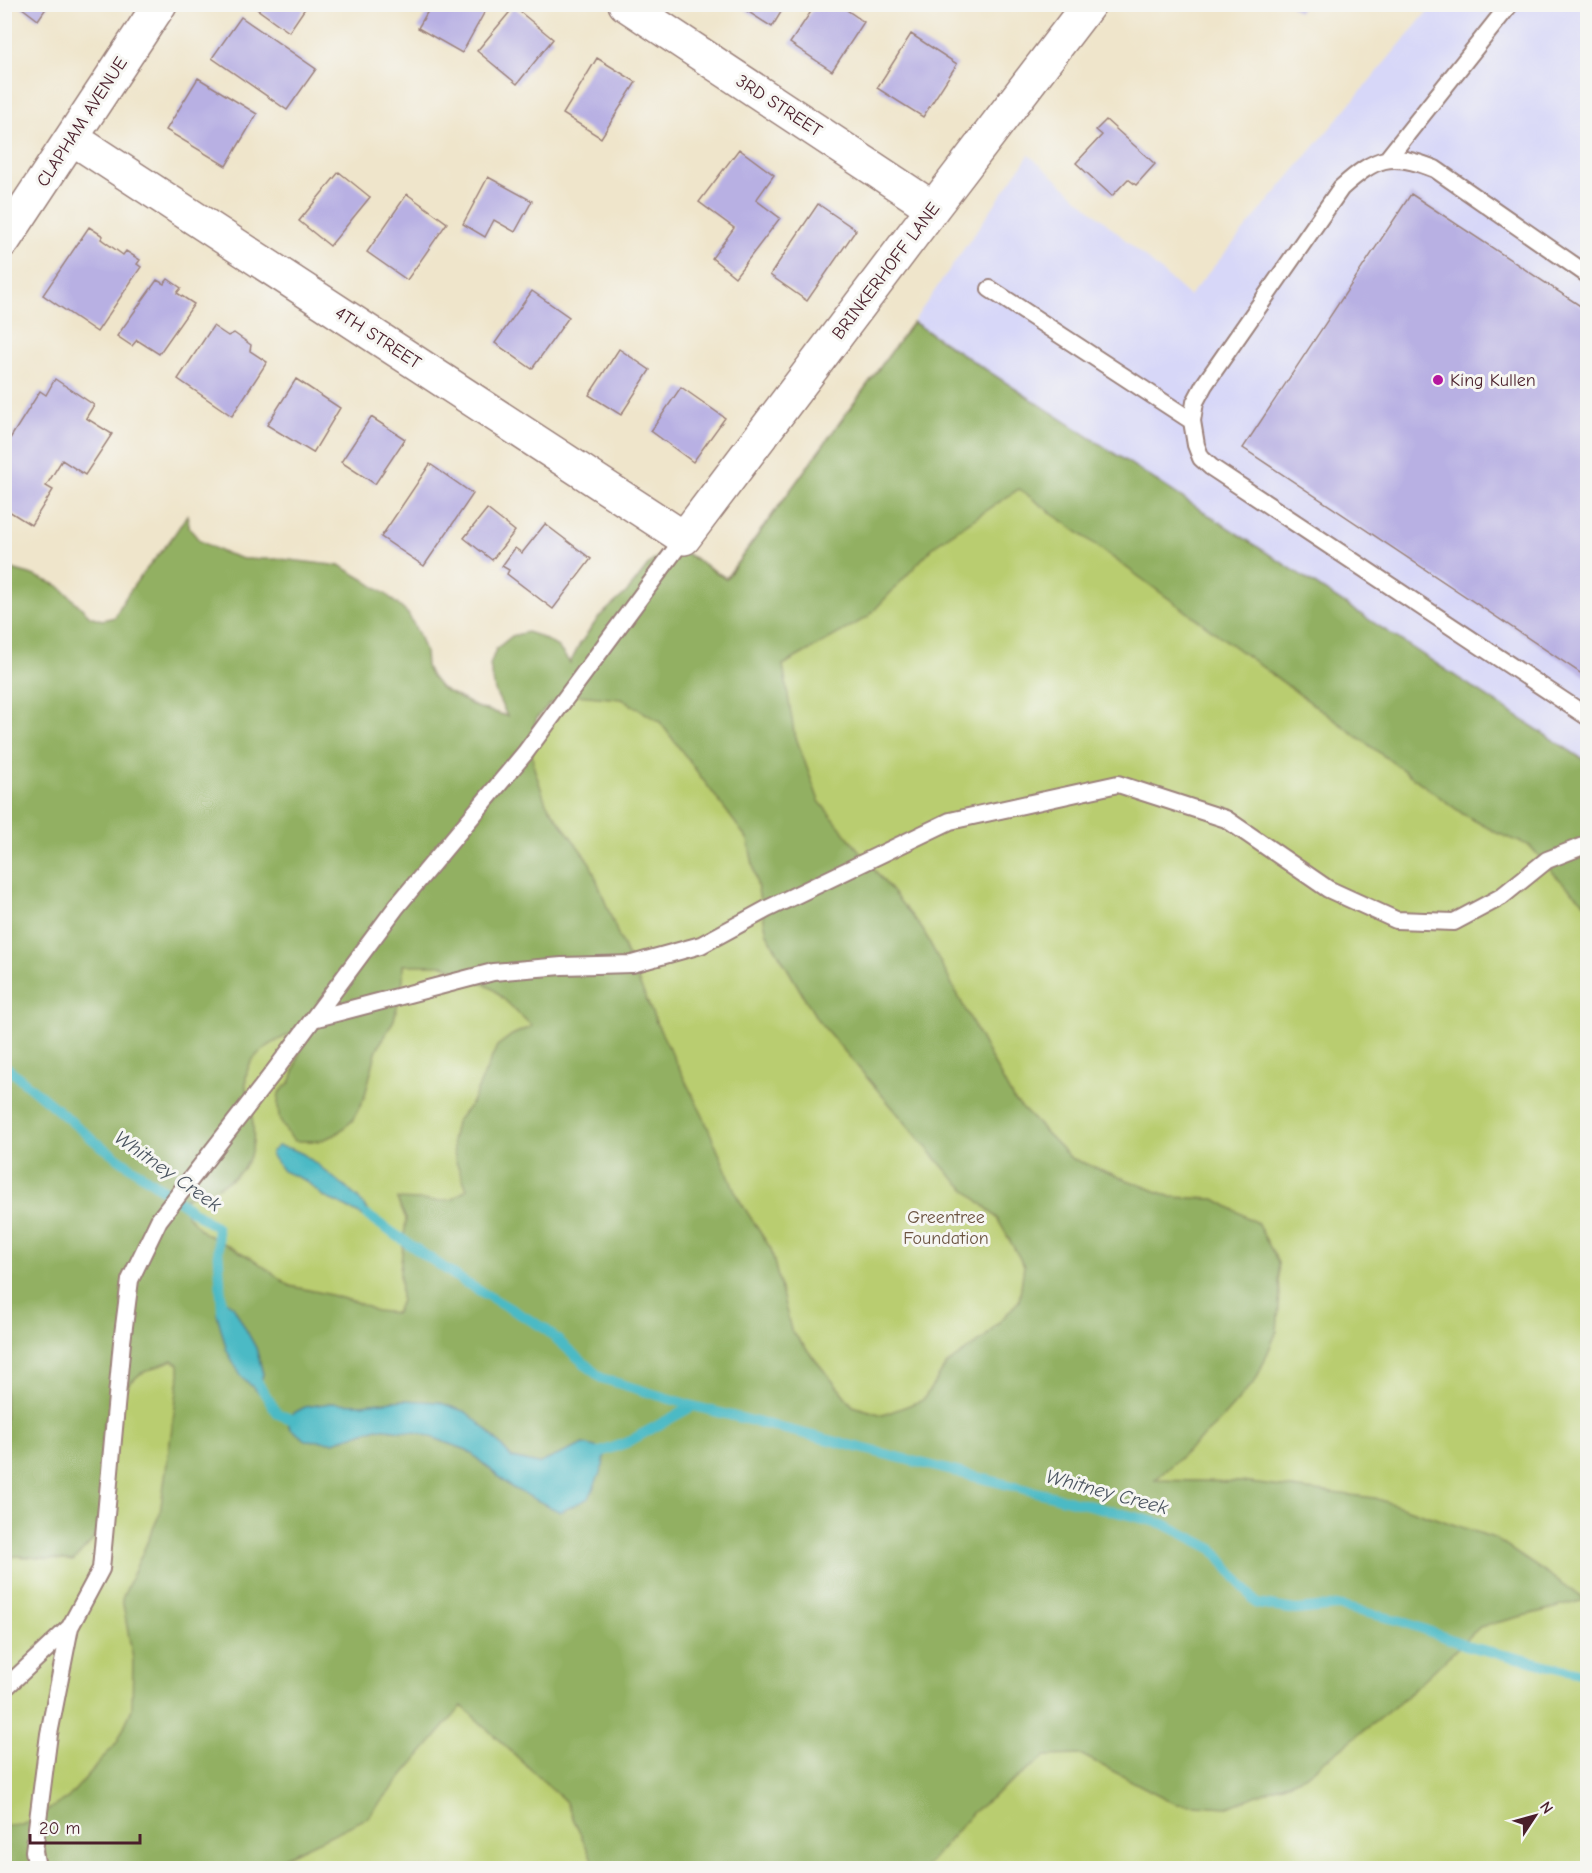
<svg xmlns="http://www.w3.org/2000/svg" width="1592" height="1873" font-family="'Comic Neue',sans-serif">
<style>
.built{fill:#d7d7f8}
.green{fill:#b9cd70;stroke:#82764e;stroke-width:1.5}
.forest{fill:#92b062;stroke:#6e6846;stroke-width:1.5;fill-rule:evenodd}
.water{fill:#4cbac5;stroke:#4b6c78;stroke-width:1.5}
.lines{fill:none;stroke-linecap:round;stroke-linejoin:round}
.stream{stroke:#4cbac5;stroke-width:10}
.building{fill:#b8b0e3}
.service-casing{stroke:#9c827b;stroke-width:20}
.minor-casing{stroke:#9c827b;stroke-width:36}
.service{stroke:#fff;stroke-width:16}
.minor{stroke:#fff;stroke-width:33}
.poi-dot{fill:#b5179e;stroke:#f6f6f2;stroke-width:2}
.labels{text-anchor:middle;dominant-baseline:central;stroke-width:6;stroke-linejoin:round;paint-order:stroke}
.street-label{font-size:18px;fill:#4a1f2b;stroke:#f6f6f2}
.poi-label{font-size:18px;fill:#4a1f2b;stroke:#f6f6f2;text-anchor:start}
.park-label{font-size:18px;fill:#6b5340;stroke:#f6f6f2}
.water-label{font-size:20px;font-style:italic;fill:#4b5561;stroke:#f6f6f2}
</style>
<rect width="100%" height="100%" fill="#f6f6f2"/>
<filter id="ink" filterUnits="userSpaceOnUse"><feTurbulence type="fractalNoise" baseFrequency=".0167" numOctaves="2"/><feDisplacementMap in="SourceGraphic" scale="12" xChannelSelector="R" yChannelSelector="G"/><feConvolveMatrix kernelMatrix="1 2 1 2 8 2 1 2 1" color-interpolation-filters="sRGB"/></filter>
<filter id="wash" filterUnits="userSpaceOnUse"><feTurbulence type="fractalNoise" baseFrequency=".008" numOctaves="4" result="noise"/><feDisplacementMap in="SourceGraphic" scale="24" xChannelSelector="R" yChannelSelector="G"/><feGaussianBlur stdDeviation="1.35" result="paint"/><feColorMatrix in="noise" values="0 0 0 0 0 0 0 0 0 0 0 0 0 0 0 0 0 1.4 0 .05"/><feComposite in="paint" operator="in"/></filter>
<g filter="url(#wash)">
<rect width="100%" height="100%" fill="#efe5cb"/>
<!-- built -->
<path class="built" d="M1433,5H1587V762L913,322L1029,155L1189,296Z"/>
<!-- green -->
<path class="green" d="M913,322L1587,762V1868H5L4,581L105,650L530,739L673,545L726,578Z"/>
<!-- forest -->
<path class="forest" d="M913,322L1587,762V905L1557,877L1530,846L1497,833L1463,814L1019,489L935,545L868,617L783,665L794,732L819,801L923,930L1013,1099L1071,1158L1171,1197L1215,1199L1257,1223L1278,1262L1280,1294L1277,1331L1256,1380L1218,1423L1155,1480L1241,1482L1375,1498L1494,1538L1586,1600L1480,1627L1398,1704L1305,1776L1228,1807L1176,1804L1082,1755L1046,1756L973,1812L925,1868H596L565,1801L462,1706L367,1818L262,1868H5L4,1826L22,1825L68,1798L117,1742L132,1709L133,1659L122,1599L160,1513L179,1377V1364L172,1360L140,1374L116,1396L104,1425L100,1472L103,1508L93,1540L73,1561L17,1556L5,1558V567L30,574L59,586L90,616L102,620L115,617C128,588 149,567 168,543C175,534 181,524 187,515L190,529L200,541L222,552L243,559H281L341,566L363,579L387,595L408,614L419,635L425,652L426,666L429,673L441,688L476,707L507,716L495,691L490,665L496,649L512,636L527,632L539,636L558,647L570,663L580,644L599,617L628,591L650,563L673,545L726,579ZM564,694L622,699L660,722L748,840L767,934L817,1019L950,1175L997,1218L1024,1266L1019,1301L984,1338L946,1365L923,1400L883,1415L853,1406L791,1330L771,1249L738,1198L703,1116L657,1024L617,932L590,863L546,803L534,768L530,739L537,718L548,706ZM403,965H444L459,971L493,989L532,1026L512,1035L497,1046L472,1102L456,1122L452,1142L456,1162L467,1189L453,1199L440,1201L397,1199L406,1219L400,1271L401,1300L396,1313L376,1311L356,1302L323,1293L290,1286L253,1259L204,1233L187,1215L185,1198C230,1186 261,1170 252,1117C250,1102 243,1087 247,1072C251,1052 279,1039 295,1032L300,1051L291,1081L279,1093C276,1116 279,1123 294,1141H319L335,1135L352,1121L364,1099L377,1049L394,1020L403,980ZM247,1332L256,1348L263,1374L258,1392ZM405,1400L487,1430L512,1458L538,1464L584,1444L511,1487L467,1450L420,1433L377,1428L333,1442L286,1418C311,1401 329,1405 358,1404C374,1404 390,1401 405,1400Z"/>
<!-- water -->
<path class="water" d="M278,1146L292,1149L303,1154L318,1165L357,1197L379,1224L338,1203L324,1197L306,1181L283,1171L271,1155V1152Z
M221,1298L233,1306L256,1348L263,1374L258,1392L241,1376L227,1351L217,1314Z
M405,1400L438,1402L466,1412L487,1430L512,1458L538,1464L584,1444L606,1450L603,1466L589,1498L560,1512L511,1487L467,1450L420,1433L377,1428L333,1442L306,1440L290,1428L286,1417L305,1407L331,1403L361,1404Z"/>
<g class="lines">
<!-- stream -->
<path class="stream" d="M4,1065L97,1143L217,1228L222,1312
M368,1216L466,1283L544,1328L601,1378L693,1406
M252,1374L278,1414L298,1422
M595,1454L626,1443L693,1406L1164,1524L1213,1549L1257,1604L1296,1610L1338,1606L1401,1621L1471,1647L1588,1675"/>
</g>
<g id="blocks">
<!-- building -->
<path class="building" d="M17,4H49L38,20Z
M260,4H308L289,32L257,9Z
M432,4H489L462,53L418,28Z
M736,4H786L772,27Z
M816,4H838L864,22L832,71L790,43Z
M1289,4H1305L1298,12Z
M514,7L553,39L517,84L477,51Z
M241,17L316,69L287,110L212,58Z
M911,34L957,64L923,117L877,88Z
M597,58L636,82L601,138L563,114Z
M198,78L257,114L226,166L166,130Z
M1106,120L1155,164L1136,185L1128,179L1112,196L1076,163L1102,135L1096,130Z
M739,149L774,175L756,200L780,218L735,277L712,258L734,228L699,202Z
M339,172L370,197L330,246L299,221Z
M488,177L532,201L515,232L494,220L485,237L463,224Z
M407,194L447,223L407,280L367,252Z
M1411,194L1588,311V678L1243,448Z
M818,204L856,230L807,301L770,275Z
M89,227L103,236L101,239L123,255L126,251L140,260L137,264L141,267L97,332L43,295Z
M168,279L181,288L177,293L194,304L159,354L137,340L132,346L117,336L157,280L164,284Z
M532,291L569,317L532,369L495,343Z
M213,326L228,336L234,333L251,345L250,351L267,362L232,416L178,379Z
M619,349L650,370L621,415L589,395Z
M55,379L94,405L86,418L112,434L85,475L62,460L46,486L53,490L31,525L4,508V448L40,391L46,395Z
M296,379L340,408L313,453L267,425Z
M681,387L725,418L693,462L651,431Z
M371,417L405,439L375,484L341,462Z
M430,464L473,494L424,566L381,537Z
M487,509L515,531L492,560L464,538Z
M545,524L591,559L553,609L507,574L509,570L502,566L515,548L522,553Z"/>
</g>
</g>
<g filter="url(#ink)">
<use href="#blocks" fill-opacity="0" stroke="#9c827b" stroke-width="1.5"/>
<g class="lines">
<!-- service casing -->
<g class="service-casing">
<path id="service" d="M1388,158L1510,4
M1588,275L1435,169C1390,151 1376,157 1341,188L1204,385L1195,402L1192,421L1196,445L1201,458L1211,467L1588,717
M990,289L1192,421
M313,1019L493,972L562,966L632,964L701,945L767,909L950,821L1118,784L1226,819L1328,889L1396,920L1454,922L1501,897L1547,860L1583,846
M4,1689L70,1627L101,1569L122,1342L130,1280L159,1220L273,1073L397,906L525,753L684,538
M37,1868L34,1851L49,1734L70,1627"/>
</g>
<!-- minor casing -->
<g class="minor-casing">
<path id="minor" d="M625,4L933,208
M72,138L684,538L933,208L1089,4
M4,240L160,4"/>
</g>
<!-- service -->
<use href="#service" class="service"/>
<!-- minor -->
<use href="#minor" class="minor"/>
</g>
</g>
<!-- markers -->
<circle class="poi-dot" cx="1438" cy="380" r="6"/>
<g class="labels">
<!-- street labels -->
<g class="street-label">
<text transform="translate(779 106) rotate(33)">3RD STREET</text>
<text transform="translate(82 122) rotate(-57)">CLAPHAM AVENUE</text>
<text transform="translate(886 271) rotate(-53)">BRINKERHOFF LANE</text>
<text transform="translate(378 338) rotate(33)">4TH STREET</text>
</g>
<!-- poi labels -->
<g class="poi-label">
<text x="1450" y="380">King Kullen</text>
</g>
<!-- park labels -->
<g class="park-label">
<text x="946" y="1217">Greentree<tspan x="946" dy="21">Foundation</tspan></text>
</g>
<!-- water labels -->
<g class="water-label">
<text transform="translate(168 1171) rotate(35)">Whitney Creek</text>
<text transform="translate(1107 1492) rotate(15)">Whitney Creek</text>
</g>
</g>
<!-- margin -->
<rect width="1592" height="1873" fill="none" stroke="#f6f6f2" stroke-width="24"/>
<!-- north arrow -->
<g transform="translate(1535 1816) rotate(54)" stroke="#f6f6f2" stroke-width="4.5" paint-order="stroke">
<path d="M0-4.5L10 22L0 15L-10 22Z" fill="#4a1f2b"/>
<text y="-9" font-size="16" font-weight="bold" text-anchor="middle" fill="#4a1f2b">N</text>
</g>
<!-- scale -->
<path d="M30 1834v9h110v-9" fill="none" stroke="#4a1f2b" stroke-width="3"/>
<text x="39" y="1834" font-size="18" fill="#4a1f2b" stroke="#f6f6f2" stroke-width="4.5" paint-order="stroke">20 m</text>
</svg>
